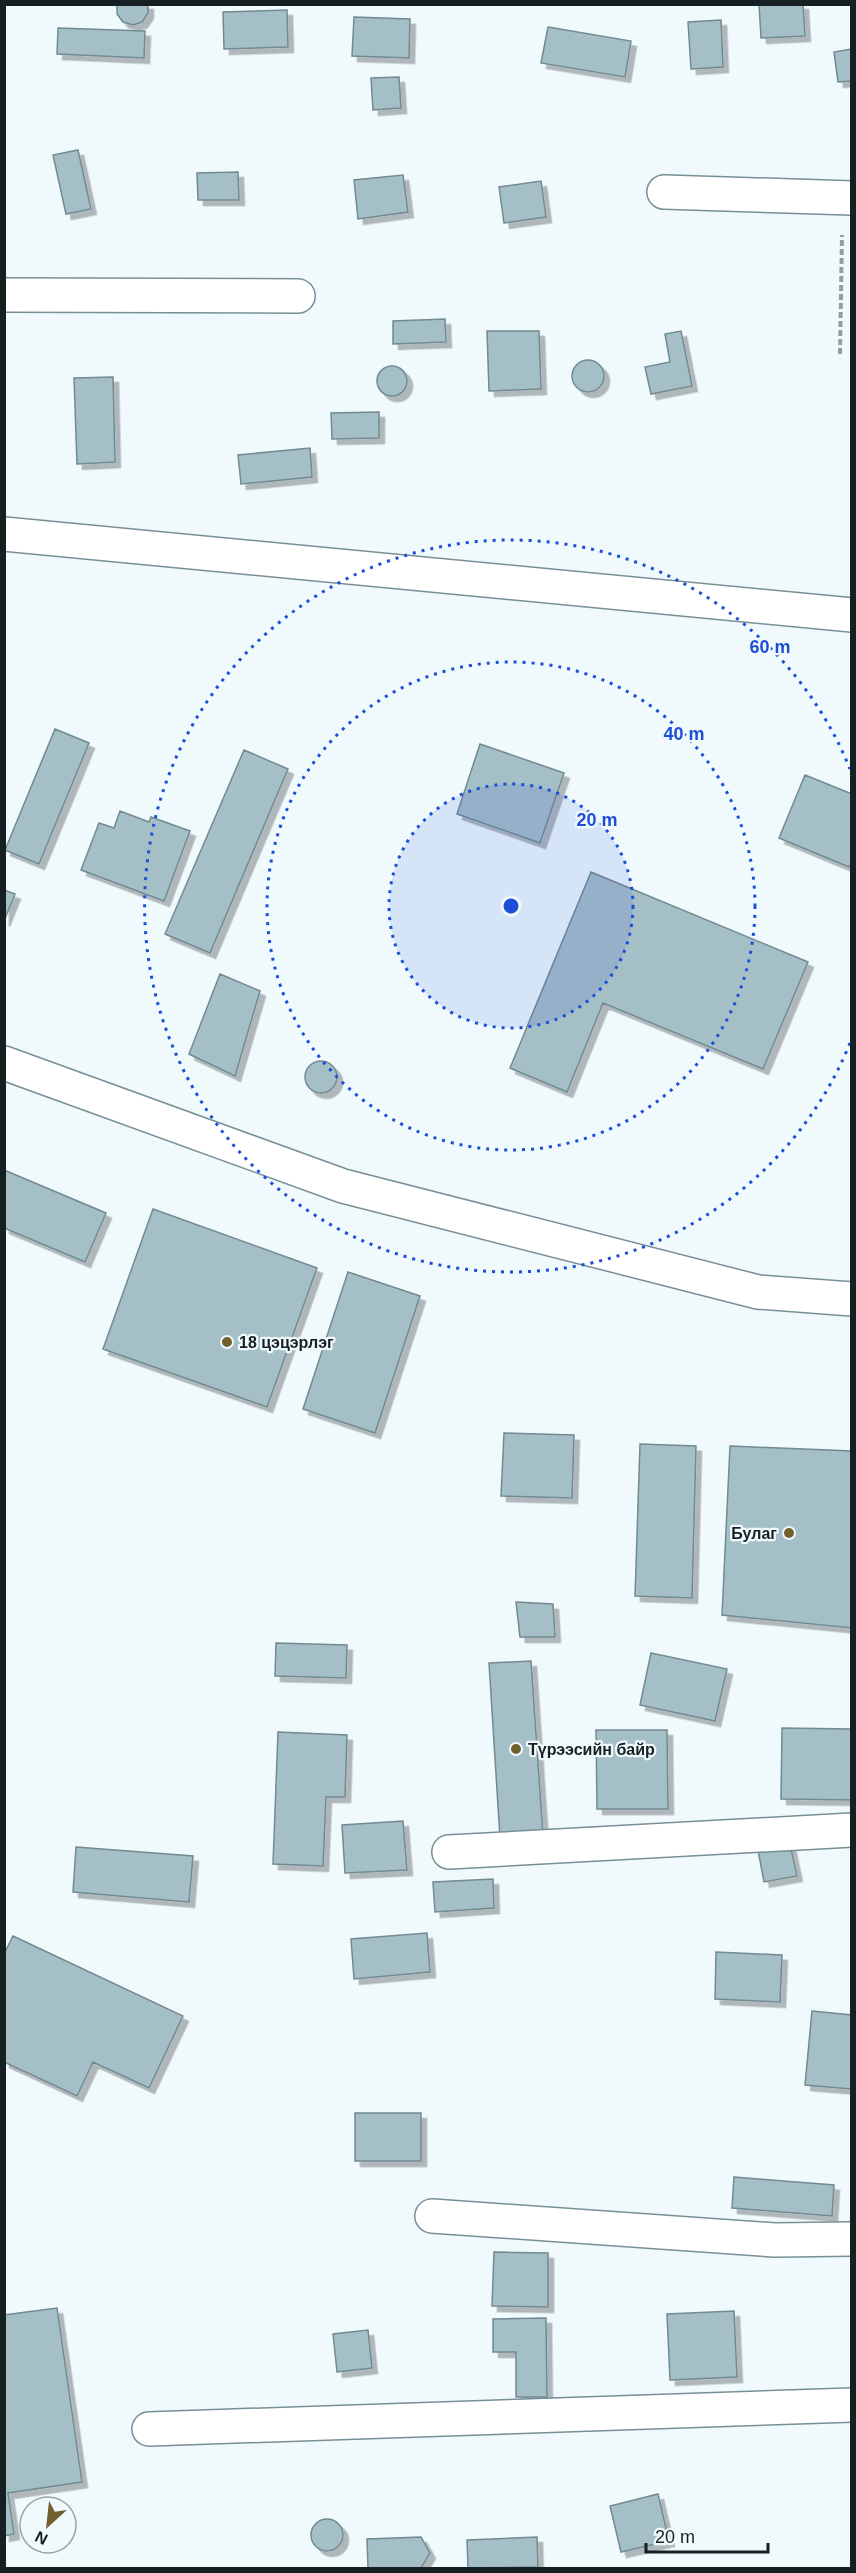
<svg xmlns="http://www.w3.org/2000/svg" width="856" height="2573" font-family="Arial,sans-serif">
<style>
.building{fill:#a5bfc7;stroke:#728a91;stroke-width:1.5;filter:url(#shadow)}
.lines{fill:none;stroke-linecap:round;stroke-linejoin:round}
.minor-casing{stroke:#778f96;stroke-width:36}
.path{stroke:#949ea1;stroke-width:4;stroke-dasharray:6 3;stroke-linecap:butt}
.minor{stroke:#fff;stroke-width:33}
.ring{fill:none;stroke:#1d4ed8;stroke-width:3;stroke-dasharray:3 6}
.poi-dot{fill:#72612f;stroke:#f0fafd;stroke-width:2}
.labels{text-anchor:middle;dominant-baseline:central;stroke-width:4.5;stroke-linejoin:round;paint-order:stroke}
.poi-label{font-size:16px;font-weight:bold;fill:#162023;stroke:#f0fafd;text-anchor:start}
.centre{fill:#1d4ed8;stroke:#f0fafd;stroke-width:3}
.ring-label{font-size:18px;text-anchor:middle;font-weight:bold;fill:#1d4ed8;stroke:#f0fafd;stroke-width:4.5;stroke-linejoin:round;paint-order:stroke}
</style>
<defs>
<filter id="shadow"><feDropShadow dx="5.5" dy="5.5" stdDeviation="0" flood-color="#0004"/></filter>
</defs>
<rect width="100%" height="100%" fill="#f0fafd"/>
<!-- building -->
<path class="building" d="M117,4H148V13L142,22L133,25L123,22L117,14Z
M759,4H803L805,36L761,38Z
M287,10L288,47L224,49L223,12Z
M354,17L410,19L409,58L352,56Z
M721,20L723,67L691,69L688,22Z
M548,27L631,41L625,77L541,63Z
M58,28L145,31L144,58L57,54Z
M852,49V81L838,82L834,52Z
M399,77L401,108L373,110L371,78Z
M78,150L91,209L66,214L53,155Z
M238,172L239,200H198L197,173Z
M403,175L408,212L358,219L354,180Z
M541,181L546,217L504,223L499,187Z
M445,319L446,342L393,344V321Z
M487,331H539L541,389L489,391Z
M681,331L692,386L651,394L645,367L670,362L665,334Z
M572 376a16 16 0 1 1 32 0a16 16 0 1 1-32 0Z
M377 381a15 15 0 1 1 30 0a15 15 0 1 1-30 0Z
M113,377L115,462L77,464L74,378Z
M379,412V438L332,439L331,413Z
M310,448L312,477L241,484L238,455Z
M55,729L89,743L39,864L5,850Z
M480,744L564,773L540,843L457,814Z
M244,750L288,769L210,953L165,934Z
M805,775L852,794V862L849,867L779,838Z
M120,811L149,822L151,817L190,831L164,901L81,870L99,823L114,828Z
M591,872L808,962L763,1069L603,1003L567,1092L510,1068Z
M4,890L15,894L4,921Z
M220,974L260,991L235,1076L189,1054Z
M305 1077a16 16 0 1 1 32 0a16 16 0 1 1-32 0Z
M4,1170L106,1213L85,1262L4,1228Z
M153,1209L317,1268L267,1407L103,1349Z
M348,1272L420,1296L375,1433L303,1409Z
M504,1433L574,1435L572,1498L501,1496Z
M640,1444L696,1446L692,1598L635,1596Z
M730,1446L852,1451V1628L722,1615Z
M516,1602L553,1604L555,1637H520Z
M276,1643L347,1645L346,1678L275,1676Z
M651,1653L727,1669L715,1721L640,1705Z
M531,1661L543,1835L500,1838L489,1663Z
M782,1728L852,1729V1800L781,1799Z
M596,1730H667L668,1809H597Z
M278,1732L347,1735L345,1797H326L323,1866L273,1864Z
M403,1821L407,1870L345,1873L342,1825Z
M790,1844L797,1876L764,1882L758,1850Z
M76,1847L193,1856L189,1902L73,1892Z
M493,1879L494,1908L435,1912L433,1882Z
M427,1933L430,1972L354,1979L351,1939Z
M13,1936L183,2016L149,2088L93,2062L77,2096L4,2062V1954Z
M716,1952L782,1955L780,2002L715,1999Z
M812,2011L852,2015L851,2089L805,2085Z
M355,2113H421V2161H355Z
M734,2177L834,2185L832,2216L732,2208Z
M494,2252L548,2253V2307L492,2306Z
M57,2308L82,2482L8,2493L14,2534L4,2536V2315Z
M734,2311L737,2377L670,2380L667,2314Z
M546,2318L547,2397H516V2352H493V2319Z
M368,2330L372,2368L337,2372L333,2334Z
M658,2494L669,2541L621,2552L610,2506Z
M311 2535a16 16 0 1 1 32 0a16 16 0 1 1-32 0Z
M421,2537L430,2553L421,2568H368L367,2539Z
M537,2537L538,2567L468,2568L467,2540Z"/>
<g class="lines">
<!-- minor casing -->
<g class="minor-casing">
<path id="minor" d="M664,192L852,198
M4,295L298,296
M4,534L852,615
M4,1063L343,1186L758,1292L852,1299
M449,1852L852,1830
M432,2216L775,2240L852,2239
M149,2429L852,2405"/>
</g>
<!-- path -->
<path class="path" d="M840,354L842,235"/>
<!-- minor -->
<use href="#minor" class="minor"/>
</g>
<!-- distance rings -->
<circle cx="511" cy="906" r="122" fill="#1d4ed8" fill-opacity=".12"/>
<g class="ring">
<circle cx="511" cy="906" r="122"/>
<circle cx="511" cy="906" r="244"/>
<path d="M850 1043A366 366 0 1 1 850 769"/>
</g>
<!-- markers -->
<g class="poi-dot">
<circle cx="227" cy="1342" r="6"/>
<circle cx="789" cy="1533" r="6"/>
<circle cx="516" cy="1749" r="6"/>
</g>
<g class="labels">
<!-- poi labels -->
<g class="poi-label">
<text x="239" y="1342">18 цэцэрлэг</text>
<text x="777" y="1533" text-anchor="end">Булаг</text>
<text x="528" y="1749">Түрээсийн байр</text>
</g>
</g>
<circle cx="511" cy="906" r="9" class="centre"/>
<g class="ring-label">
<text x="770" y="653">60 m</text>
<text x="684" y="740">40 m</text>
<text x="597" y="826">20 m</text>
</g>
<!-- border -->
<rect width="856" height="2573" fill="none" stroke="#162023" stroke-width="12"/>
<!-- north arrow -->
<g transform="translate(48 2525) rotate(207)"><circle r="28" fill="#f0fafd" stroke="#99a3a6" stroke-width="1.5"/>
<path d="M0-4.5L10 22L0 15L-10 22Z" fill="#72612f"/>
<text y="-9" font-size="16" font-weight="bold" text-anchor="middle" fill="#162023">N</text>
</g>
<!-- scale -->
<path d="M646 2543v9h122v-9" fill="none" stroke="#162023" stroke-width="3"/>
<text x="655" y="2543" font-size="18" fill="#162023" stroke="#f0fafd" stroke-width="4.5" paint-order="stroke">20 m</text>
</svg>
